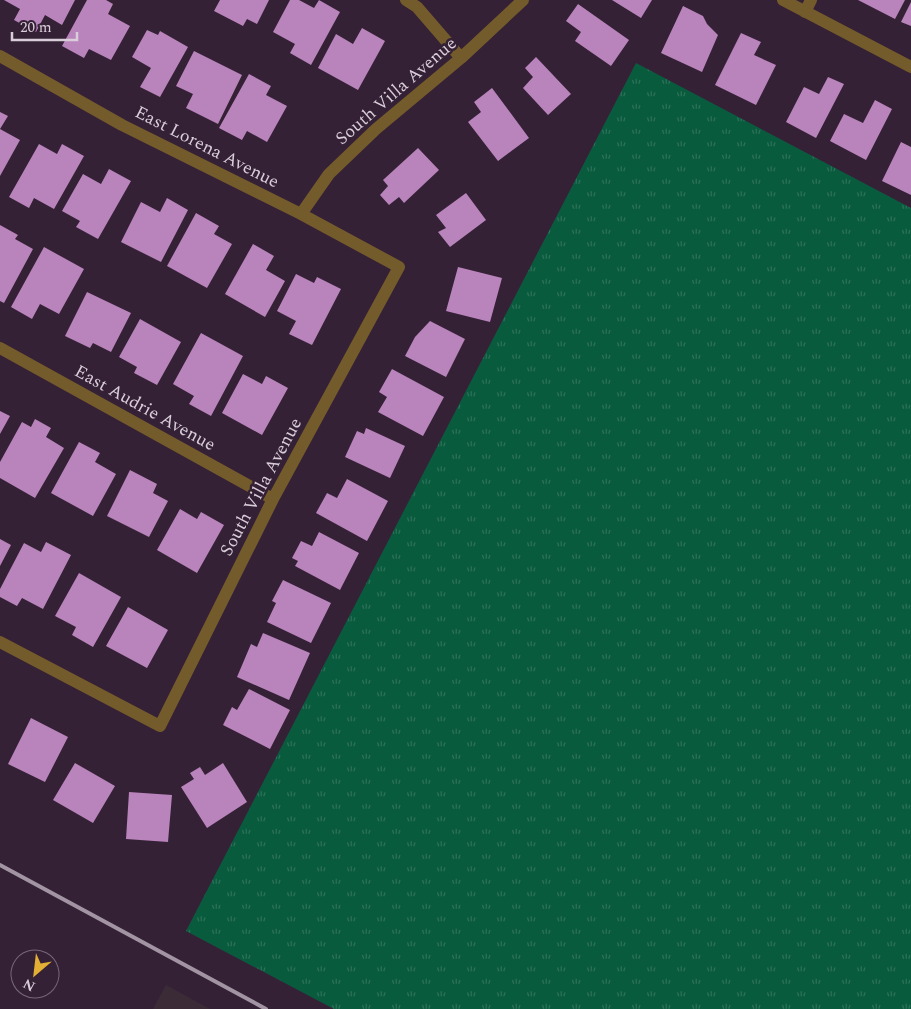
<svg xmlns="http://www.w3.org/2000/svg" width="911" height="1009" font-family="Spectral,serif">
<style>
.commercial{fill:#3b2b36}
.grass{fill:url(#grass-tufts)}
.building{fill:#b983bc}
.lines{fill:none;stroke-linecap:round;stroke-linejoin:round}
.minor{stroke:#745b2b;stroke-width:12}
.rail{stroke:#a394a3;stroke-width:4}
.labels{text-anchor:middle;dominant-baseline:central;stroke-width:5;stroke-linejoin:round;paint-order:stroke}
.street-label{font-size:18px;fill:#dacdda;stroke:#352136}
</style>
<defs>
<pattern id="grass-tufts" width="24" height="20" patternUnits="userSpaceOnUse" patternTransform="scale(1.25)"><rect width="24" height="20" fill="#095b3e"/><path d="M3 7l-1-3M5 7V3M7 7l1-3M15 17l-1-3M17 17v-4M19 17l1-3" fill="none" stroke="#2c7159"/></pattern>
</defs>
<rect width="100%" height="100%" fill="#352136"/>
<!-- commercial -->
<path class="commercial" d="M166,985L210,1009H153Z"/>
<!-- grass -->
<path class="grass" d="M636,63L911,208V1009H334L186,931Z"/>
<!-- building -->
<path class="building" d="M4,0H75L62,25L45,15L36,32L14,20L20,9Z
M87,0H106L113,4L108,14L130,26L111,60L89,49L84,58L62,46Z
M220,0H269L257,24L247,19L243,26L214,11Z
M290,0H299L314,8L319,0L340,12L311,65L290,53L295,44L273,32Z
M612,0H652L641,18Z
M858,0H905L895,19Z
M911,2V26L901,22Z
M578,4L629,40L611,66L575,41L581,32L566,21Z
M683,6L703,16L707,24L718,35L702,72L661,53Z
M362,28L385,41L358,90L318,68L336,34L353,44Z
M147,30L158,35L160,31L188,47L160,97L140,87L151,68L132,57Z
M741,33L761,42L754,55L776,65L756,105L715,85Z
M194,51L242,75L218,124L186,108L193,94L176,86Z
M536,57L571,94L548,115L523,88L533,77L525,68Z
M249,74L271,86L266,95L287,106L267,142L247,131L242,140L219,128Z
M828,77L844,84L816,138L786,122L804,87L819,94Z
M492,88L529,138L498,161L468,122L481,112L474,102Z
M875,100L892,109L866,160L830,141L844,114L863,123Z
M0,112L8,116L0,129L20,140L0,176Z
M901,142L911,147V195L882,181Z
M39,144L57,154L62,144L84,156L54,209L34,198L29,208L9,197Z
M418,148L439,170L404,203L399,197L389,205L380,195L388,186L383,180Z
M109,169L131,181L98,239L76,227L80,221L62,211L83,174L101,184Z
M466,193L486,220L450,247L438,232L446,228L436,215Z
M167,198L188,210L161,262L121,242L141,202L160,212Z
M196,213L219,226L214,234L232,244L207,288L167,266Z
M0,225L18,235L15,239L33,249L4,303L0,301Z
M253,244L274,256L266,270L285,281L265,317L225,294Z
M44,247L84,269L59,314L40,304L32,319L11,307Z
M458,267L502,278L490,322L446,311Z
M296,274L314,283L317,277L341,289L312,345L289,334L296,321L277,311Z
M87,292L131,313L111,352L93,343L90,348L65,336Z
M140,319L181,342L157,385L134,373L137,367L119,357Z
M430,321L465,339L446,377L405,356L415,337Z
M201,333L243,356L211,416L189,404L194,396L173,384Z
M392,369L444,397L423,436L378,412L387,397L379,392Z
M243,374L262,384L266,376L288,388L262,435L222,413Z
M0,411L10,416L0,434Z
M35,419L51,428L46,437L64,448L35,498L0,478V462L22,422L31,427Z
M366,428L405,446L390,478L345,457L357,431L364,434Z
M79,442L100,453L95,462L116,474L93,516L51,493Z
M130,470L157,484L153,493L168,501L149,537L107,516Z
M347,479L388,501L367,541L316,513L327,493L337,498Z
M180,509L197,519L201,512L224,525L197,573L157,550Z
M319,532L359,553L340,590L295,566L298,561L292,558L301,541L312,546Z
M0,539L11,545L0,566Z
M46,542L71,555L43,609L22,598L17,606L0,597V589L24,543L41,552Z
M79,573L121,597L93,647L72,635L76,627L55,616Z
M283,580L331,603L311,643L267,622L276,603L272,601Z
M128,607L168,630L147,668L106,646Z
M263,633L310,653L289,700L237,677L251,644L257,647Z
M249,689L290,710L270,749L223,725L232,707L237,710Z
M31,718L68,737L45,782L8,764Z
M75,763L115,786L93,823L53,800Z
M223,763L247,802L207,828L181,787L194,779L190,773L200,767L205,775Z
M129,792L172,795L168,842L126,839Z"/>
<g class="lines">
<!-- minor -->
<path class="minor" d="M406,0L417,7L461,58
M783,0L911,67
M805,12L811,0
M0,56L122,125L301,214L399,267L273,499L160,726L0,642
M301,214L329,174L376,129L461,58L523,0
M0,348L273,499"/>
<!-- rail -->
<path class="rail" d="M0,865L266,1009"/>
</g>
<g class="labels">
<!-- street labels -->
<g class="street-label">
<text transform="translate(396 91) rotate(-41)">South Villa Avenue</text>
<text transform="translate(207 147) rotate(27)">East Lorena Avenue</text>
<text transform="translate(145 408) rotate(29)">East Audrie Avenue</text>
<text transform="translate(261 487) rotate(-62)">South Villa Avenue</text>
</g>
</g>
<!-- north arrow -->
<g transform="translate(35 974) rotate(208)"><circle r="24" fill="#352136" stroke="#776678"/>
<path d="M0-4L9 19L0 12L-9 19Z" fill="#e3ae34"/>
<text y="-8" font-size="14" font-weight="bold" text-anchor="middle" fill="#dacdda">N</text>
</g>
<!-- scale -->
<path d="M12 32v8h65v-8" fill="none" stroke="#dacdda" stroke-width="2.5"/>
<text x="20" y="32" font-size="15" fill="#dacdda" stroke="#352136" stroke-width="4" paint-order="stroke">20 m</text>
</svg>
